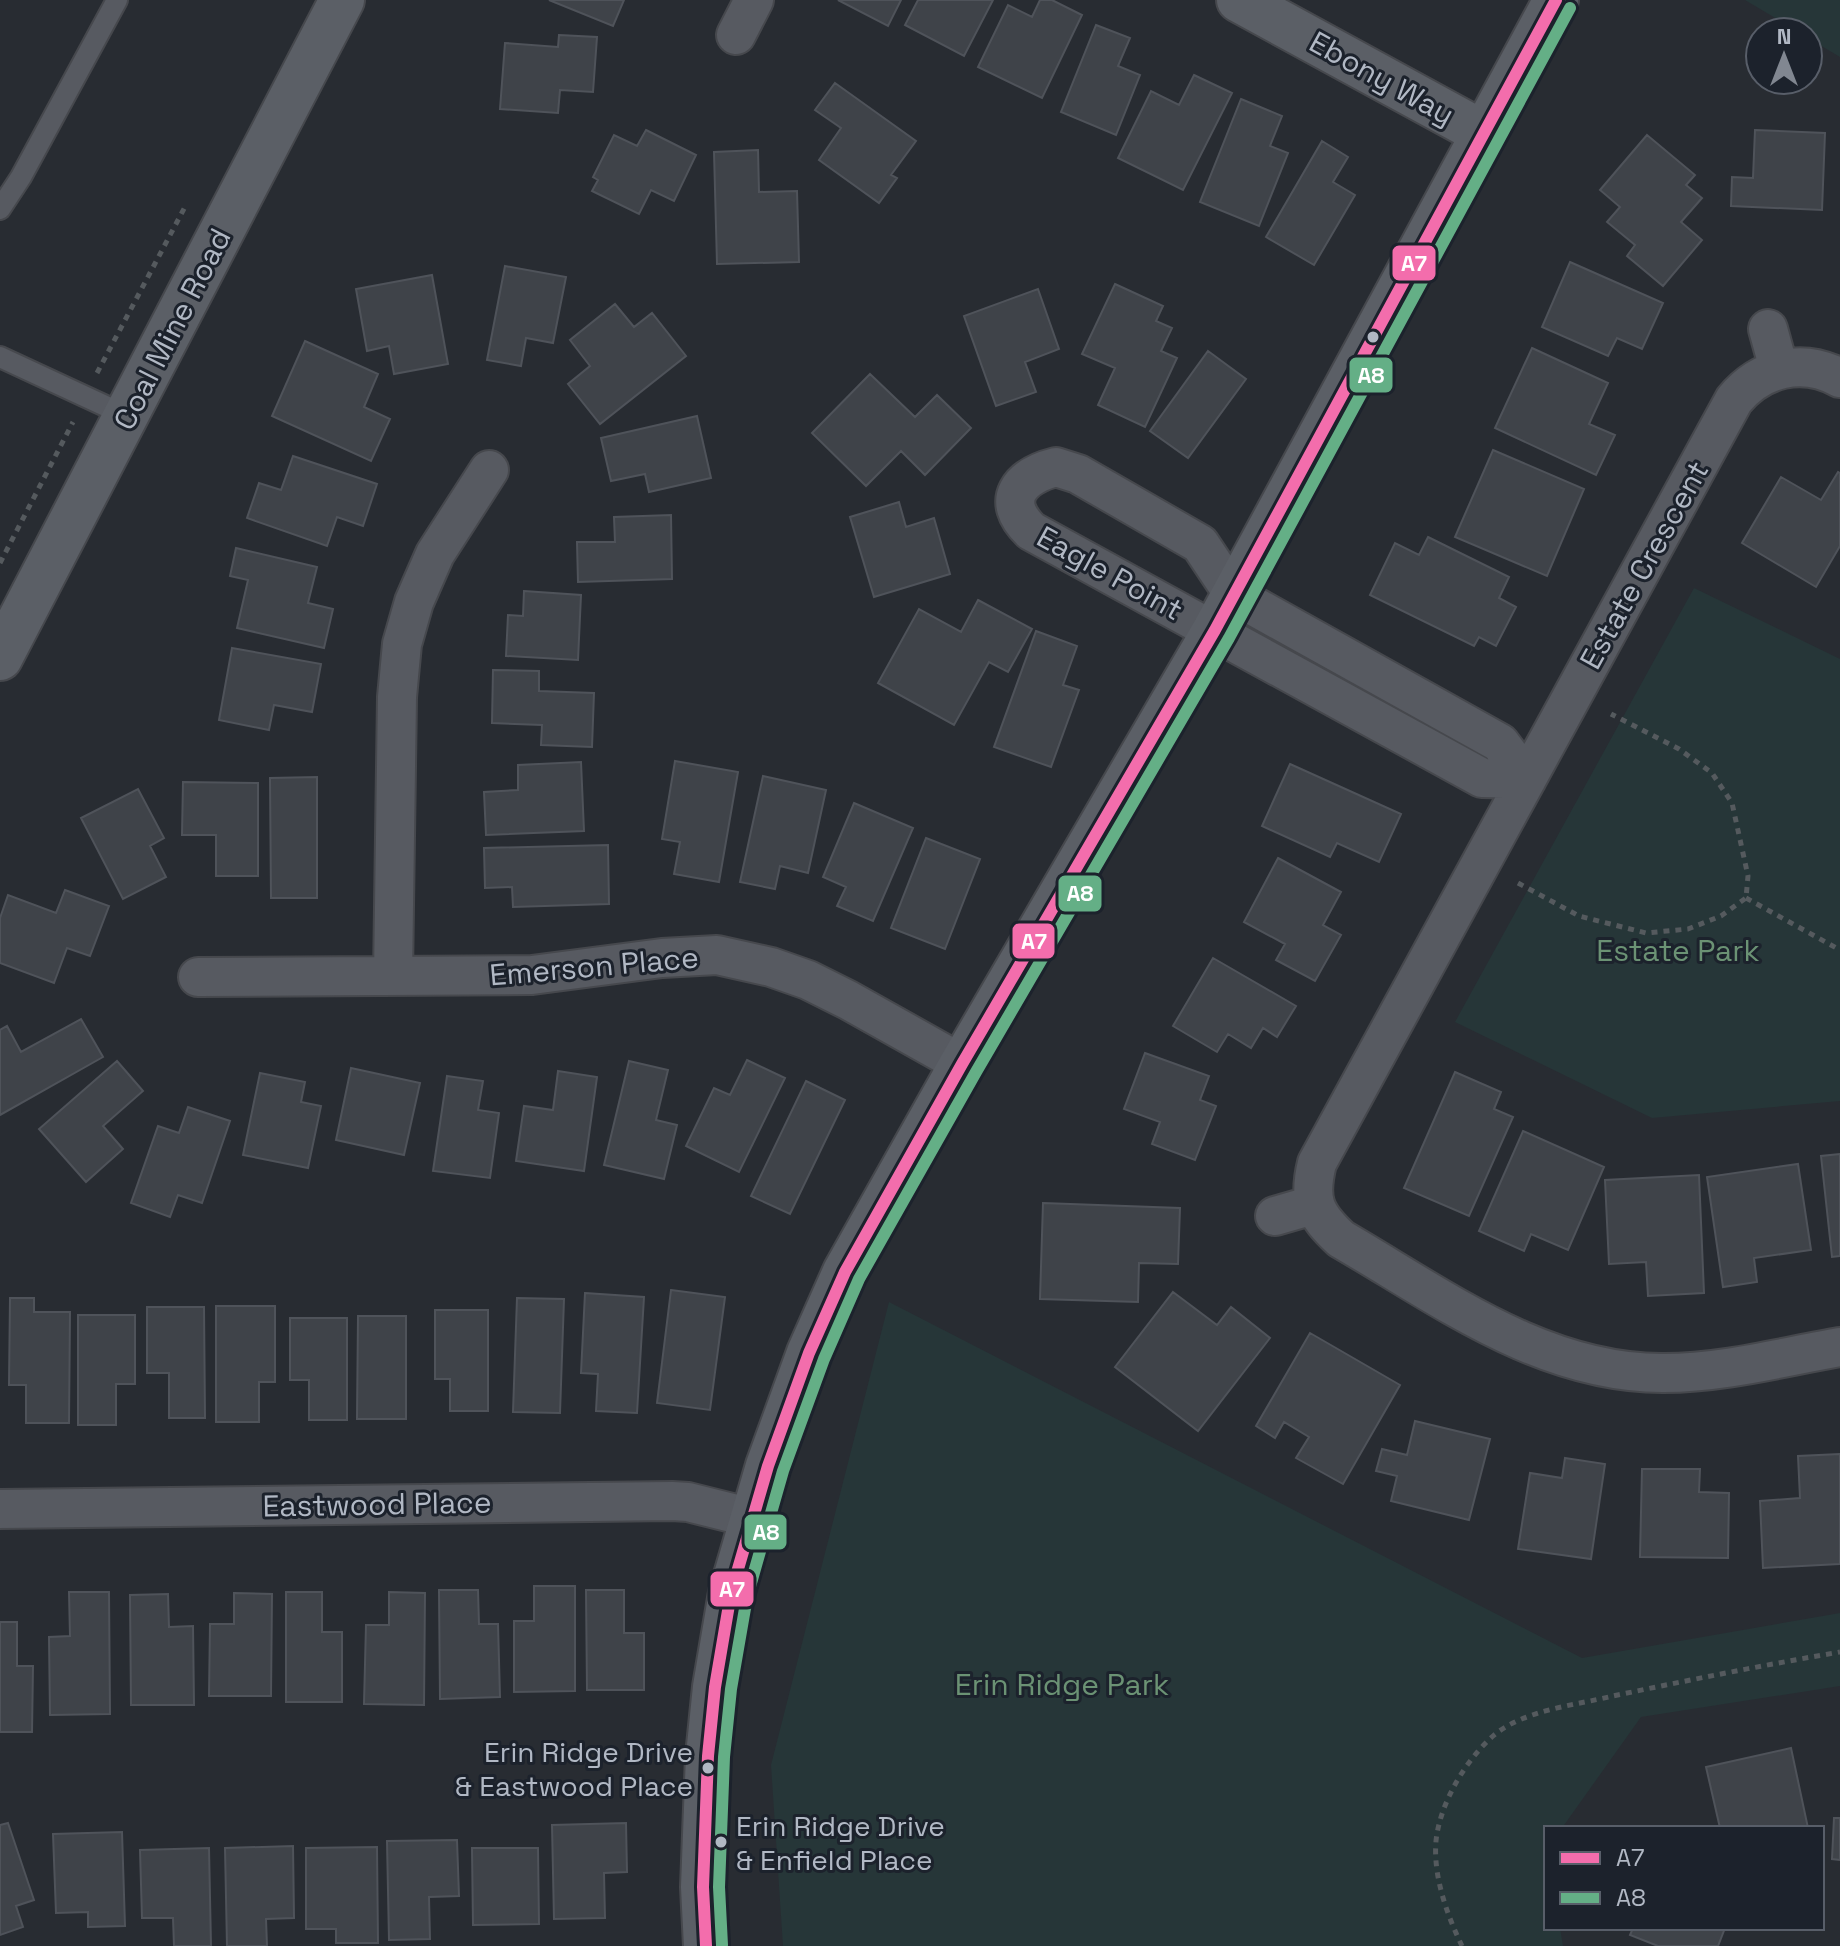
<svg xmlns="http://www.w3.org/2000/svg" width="1840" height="1946" font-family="'Space Grotesk',sans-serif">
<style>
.green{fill:#263638}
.building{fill:#3f4349;stroke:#4f535a;stroke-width:2}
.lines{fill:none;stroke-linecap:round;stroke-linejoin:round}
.lane-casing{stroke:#46484d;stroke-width:24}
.street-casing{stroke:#46484d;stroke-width:42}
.secondary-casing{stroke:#46484d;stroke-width:48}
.path{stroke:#555a5e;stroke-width:5;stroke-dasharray:6 6;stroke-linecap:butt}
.lane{stroke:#575a61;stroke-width:20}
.street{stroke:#575a61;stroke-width:38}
.secondary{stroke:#5b5f66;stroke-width:44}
.bus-1-casing{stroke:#1c222c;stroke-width:18}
.bus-2-casing{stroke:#1c222c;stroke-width:18}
.bus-1{stroke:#f36dac;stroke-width:12}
.bus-2{stroke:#64af86;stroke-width:12}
.bus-dot{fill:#b1b8c4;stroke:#1c222c;stroke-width:3}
.labels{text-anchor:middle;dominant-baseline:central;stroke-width:6;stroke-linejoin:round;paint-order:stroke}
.bus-label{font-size:28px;fill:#b1b8c4;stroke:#1c222c;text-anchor:end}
.street-label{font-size:30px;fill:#b1b8c4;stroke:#1c222c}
.park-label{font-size:30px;fill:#6b9274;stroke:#1c222c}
.line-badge{stroke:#1c222c;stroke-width:3}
.badge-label{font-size:22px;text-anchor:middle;font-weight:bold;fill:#fff}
</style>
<rect width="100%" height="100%" fill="#282c32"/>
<!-- green -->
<path class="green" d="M1745,0H1840V57L1808,38V32H1799Z
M1694,588L1840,659V1101L1652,1118L1455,1022Z
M889,1302L1582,1658L1840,1613V1686L1641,1717L1562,1828H1546V1928H1560L1563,1946H783L771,1765Z"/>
<!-- building -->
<path class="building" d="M549,0H624L613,26Z
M838,0H901L888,26Z
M918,0H993L964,56L905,25Z
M1040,0H1052L1082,15L1042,98L978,67L1008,5L1032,17Z
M1096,25L1130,38L1118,66L1140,75L1116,135L1061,112Z
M559,35L597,37L593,92L560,90L558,113L500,109L505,43L558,47Z
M1194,75L1232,93L1183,190L1118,158L1151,91L1179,105Z
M835,83L916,141L891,175L897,178L879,203L819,160L841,128L815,110Z
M1241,99L1282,116L1270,146L1288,153L1259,226L1200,202Z
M646,130L696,155L674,201L651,190L639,214L592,191L598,180L593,177L614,135L637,146Z
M1755,130L1825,133L1822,210L1731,206L1732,177L1753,178Z
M1647,135L1695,175L1686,185L1702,198L1681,222L1702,240L1663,286L1627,256L1635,245L1607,222L1620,207L1600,190Z
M1322,141L1348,157L1333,182L1355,195L1314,265L1266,237Z
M758,150L759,192L797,191L799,262L717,264L714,152Z
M1570,262L1663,303L1642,349L1617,338L1608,356L1542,327Z
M505,266L566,277L553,343L526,338L521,366L487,360Z
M432,275L448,364L394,374L389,346L367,351L356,289Z
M1115,284L1163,306L1156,321L1172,328L1161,351L1177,358L1145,427L1098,405L1115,368L1082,354Z
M1038,289L1059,349L1025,362L1036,392L996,406L964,316Z
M615,304L634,327L652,313L686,356L600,424L568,384L590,366L570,340Z
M305,341L378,374L364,407L390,419L371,461L272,416Z
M1532,348L1608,383L1589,424L1615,435L1596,475L1495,428Z
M1208,351L1246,379L1188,458L1150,431Z
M870,374L915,417L937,395L971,428L925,475L901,451L866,486L812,433Z
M697,416L711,478L649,492L645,474L611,481L601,438Z
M1493,450L1584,489L1547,576L1455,537Z
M293,456L377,484L363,526L337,517L327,546L247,518L259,483L281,490Z
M1838,472L1840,473V546L1816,587L1742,543L1781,477L1821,500Z
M899,502L906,527L934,518L950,574L874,597L850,517Z
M671,515L672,579L578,582L577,542H615L614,517Z
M1428,537L1509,577L1499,598L1516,607L1496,646L1479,637L1474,646L1370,595L1395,543L1419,555Z
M236,548L317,567L308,603L333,609L324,648L237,628L248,580L230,576Z
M524,591L581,595L578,660L506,656L508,615L523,616Z
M978,600L1032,629L1008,672L989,662L954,725L878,683L919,609L961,632Z
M1036,631L1077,646L1063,685L1079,690L1051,767L994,747Z
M232,648L321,664L312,712L274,705L269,730L219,720Z
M493,670L539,671V691L594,693L592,747L541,745L542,725L492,723Z
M675,761L738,772L719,882L674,874L680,842L662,839Z
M581,762L584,831L486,835L484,792L518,790V765Z
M1290,764L1401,814L1379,862L1337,843L1330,857L1262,826Z
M763,776L826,790L808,873L780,866L775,889L740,882Z
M317,777V898H271L270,778Z
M183,782L258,783V876H216V835H182Z
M138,789L164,838L150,846L166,877L123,899L81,818Z
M854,803L913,828L873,921L837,906L846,887L823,877Z
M926,838L980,859L945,949L891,928Z
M608,845L609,904L513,907L512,887L485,888L484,848Z
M1278,858L1341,892L1323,925L1341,935L1315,981L1276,960L1285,944L1244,922Z
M65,890L109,906L90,956L67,948L54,983L0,963V918L8,895L56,913Z
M1213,958L1296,1006L1277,1037L1263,1028L1251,1048L1228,1034L1217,1052L1173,1026Z
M81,1019L103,1057L0,1115V1030L7,1026L21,1052Z
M1145,1053L1209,1076L1200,1100L1216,1106L1195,1160L1152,1144L1160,1122L1124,1109Z
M747,1060L785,1078L739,1172L686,1146L714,1088L730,1095Z
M117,1061L143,1091L103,1126L123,1149L86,1182L39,1129Z
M629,1061L668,1070L656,1120L677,1125L664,1179L604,1165Z
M351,1068L420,1083L404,1155L336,1140Z
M558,1071L597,1077L584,1171L516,1161L524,1106L553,1110Z
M1455,1072L1501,1092L1494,1109L1513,1117L1469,1216L1404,1188Z
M260,1073L305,1082L301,1102L321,1106L308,1168L243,1155Z
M447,1076L483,1081L478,1110L499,1113L490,1178L433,1171Z
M806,1081L845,1100L790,1214L751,1196Z
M188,1107L230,1121L202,1203L178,1195L170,1217L131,1203L158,1126L179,1133Z
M1523,1131L1604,1167L1568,1250L1531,1234L1524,1251L1479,1231Z
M1840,1154V1256L1832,1257L1821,1156Z
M1798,1164L1811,1250L1754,1258L1757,1282L1723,1287L1707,1177Z
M1699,1175L1704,1293L1648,1296L1646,1262L1609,1264L1605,1180Z
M1043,1203L1180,1208L1178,1264L1139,1263L1138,1302L1040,1299Z
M671,1290L725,1297L710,1410L657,1403Z
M1173,1292L1217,1325L1231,1307L1270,1338L1198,1431L1115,1367Z
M585,1293L644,1297L637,1413L596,1411L598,1374L581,1373Z
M10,1298H34V1312H70L69,1423H26V1385H9Z
M517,1298L564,1299L560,1413L513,1412Z
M216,1306H275V1382H259V1422H216Z
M147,1307H204L205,1418H169V1373H147Z
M435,1310H488V1411H450V1379H435Z
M78,1315H135V1384H116V1425H78Z
M358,1316H406V1419H357Z
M290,1318H347V1420H309V1380H290Z
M1310,1333L1400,1385L1343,1484L1296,1458L1309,1437L1284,1422L1275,1438L1256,1426Z
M1415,1421L1490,1439L1469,1520L1391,1501L1397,1476L1376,1471L1382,1449L1407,1455Z
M1840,1454V1564L1763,1568L1760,1501L1800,1498L1798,1456Z
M1565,1458L1605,1464L1591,1559L1518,1549L1530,1473L1562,1478Z
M1642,1469H1700L1699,1492L1729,1493L1728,1558L1640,1557Z
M534,1586H575V1691L514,1692V1621H534Z
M439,1590H478L479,1624H498L500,1697L440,1699Z
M586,1590H624V1633H644V1690H587Z
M69,1592H109L110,1714L50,1715L49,1637L70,1636Z
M286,1592H322V1632H342V1702H286Z
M389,1592L425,1593L424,1705L364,1704L366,1625H389Z
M234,1593L272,1594L271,1696H209L210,1624H234Z
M168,1594L169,1627L193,1626L194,1705H131L130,1595Z
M0,1622H17V1666H33L32,1732H0Z
M1791,1748L1808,1828H1720L1706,1767Z
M1834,1818H1840V1860L1832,1859Z
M8,1823L34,1900L16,1906L23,1927L0,1935V1825Z
M626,1823L627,1872L604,1873L605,1918L554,1919L552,1825Z
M122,1832L125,1926L88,1927V1912L56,1913L53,1834Z
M457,1840L459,1896L429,1897L430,1939L389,1940L387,1841Z
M293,1846L294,1918L266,1919L267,1946H227L225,1848Z
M377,1847L378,1943H336V1929H306V1848Z
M209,1848L211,1946H174L173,1918H142L140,1850Z
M472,1848H538L539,1924L473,1925Z
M1633,1928H1725L1718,1946H1658L1630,1935Z"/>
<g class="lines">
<!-- lane casing -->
<g class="lane-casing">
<path id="lane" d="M0,209L21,177L117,0
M0,357L127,416"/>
</g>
<!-- street casing -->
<g class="street-casing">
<path id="street" d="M736,35L754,0
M1768,329L1779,369
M1840,378C1802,357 1760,368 1734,400L1317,1163C1308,1200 1314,1214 1341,1239C1441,1297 1543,1374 1664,1373C1723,1373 1783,1357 1840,1347
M1056,467L1078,474L1200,544L1234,595L1500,743L1527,779L1482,778L1031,531C999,500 1020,476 1056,467Z
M393,976L397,697L402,644L414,602L435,554L489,470
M198,977L532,975L662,958L717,955L771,967L808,980L848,1000L962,1064
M1275,1216L1313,1205
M0,1509L672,1501L688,1502L752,1518"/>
</g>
<!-- secondary casing -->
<g class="secondary-casing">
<path id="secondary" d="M1239,0L1483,133
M0,658L342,0
M706,1946L703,1887L708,1756L715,1687L731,1593L768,1466L809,1353L845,1272L962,1064L1215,630L1556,0"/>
</g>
<!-- path -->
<path class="path" d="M97,373L186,205
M0,563L73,422
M1518,883L1579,916L1646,933L1688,929L1721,916L1746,898L1748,876L1732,803L1712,773L1679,749L1611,714
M1746,898L1840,950
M1462,1946C1447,1915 1433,1876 1436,1841C1440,1803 1465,1761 1493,1736C1523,1710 1576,1705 1613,1696C1689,1680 1764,1665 1840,1652"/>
<!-- lane -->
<use href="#lane" class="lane"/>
<!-- street -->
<use href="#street" class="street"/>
<!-- secondary -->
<use href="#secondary" class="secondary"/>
<!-- bus-1 casing -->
<g class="bus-1-casing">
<path id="bus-1" d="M706,1946L703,1887L708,1756L715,1687L731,1593L768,1466L809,1353L845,1272L962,1064L1215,630L1556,0"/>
</g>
<!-- bus-2 casing -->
<g class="bus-2-casing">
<path id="bus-2" d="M722,1945L719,1887L724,1757L731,1689L747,1597L783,1471L824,1359L859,1279L976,1072L1229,638L1570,8"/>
</g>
<!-- bus-1 -->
<use href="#bus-1" class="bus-1"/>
<!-- bus-2 -->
<use href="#bus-2" class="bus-2"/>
</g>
<!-- markers -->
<g class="bus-dot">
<circle cx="1373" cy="337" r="7"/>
<circle cx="708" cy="1768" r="7"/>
<circle cx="721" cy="1842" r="7"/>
</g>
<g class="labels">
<!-- bus labels -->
<g class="bus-label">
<text x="693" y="1752">Erin Ridge Drive<tspan x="693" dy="34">&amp; Eastwood Place</tspan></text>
<text x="736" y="1826" text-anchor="start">Erin Ridge Drive<tspan x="736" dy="34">&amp; Enfield Place</tspan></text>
</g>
<!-- street labels -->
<g class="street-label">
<text transform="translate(1382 78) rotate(29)">Ebony Way</text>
<text transform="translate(172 329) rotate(-63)">Coal Mine Road</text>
<text transform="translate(1644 565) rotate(-61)">Estate Crescent</text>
<text transform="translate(1110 573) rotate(29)">Eagle Point</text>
<text transform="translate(594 966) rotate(-5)">Emerson Place</text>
<text transform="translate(377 1504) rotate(-1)">Eastwood Place</text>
</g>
<!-- park labels -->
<g class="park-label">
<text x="1678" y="950">Estate Park</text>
<text x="1062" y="1684">Erin Ridge Park</text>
</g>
</g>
<g class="line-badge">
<rect x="1391" y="244" width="46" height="38" rx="8" fill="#f36dac"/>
<rect x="1348" y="356" width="46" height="38" rx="8" fill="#64af86"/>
<rect x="1057" y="874" width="46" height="39" rx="8" fill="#64af86"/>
<rect x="1011" y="922" width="45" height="38" rx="8" fill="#f36dac"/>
<rect x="743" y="1513" width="45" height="38" rx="8" fill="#64af86"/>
<rect x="709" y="1570" width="46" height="38" rx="8" fill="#f36dac"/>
</g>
<g class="badge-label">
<text x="1414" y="271">A7</text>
<text x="1371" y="383">A8</text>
<text x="1080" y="901">A8</text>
<text x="1034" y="949">A7</text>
<text x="766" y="1540">A8</text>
<text x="732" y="1597">A7</text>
</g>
<!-- legend -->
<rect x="1544" y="1826" width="280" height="104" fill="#1c222c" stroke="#585e69" stroke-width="2"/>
<rect x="1560" y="1852" width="40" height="12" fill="#f36dac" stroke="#585e69" stroke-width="2"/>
<text x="1616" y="1866" font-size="24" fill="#b1b8c4">A7</text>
<rect x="1560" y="1892" width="40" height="12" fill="#64af86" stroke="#585e69" stroke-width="2"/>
<text x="1616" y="1906" font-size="24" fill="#b1b8c4">A8</text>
<!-- north arrow -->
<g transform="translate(1784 56)"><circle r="38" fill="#1c222c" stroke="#585e69" stroke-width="2"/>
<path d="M0-6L14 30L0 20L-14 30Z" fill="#818791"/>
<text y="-12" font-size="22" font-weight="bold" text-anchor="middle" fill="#b1b8c4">N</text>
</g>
</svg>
